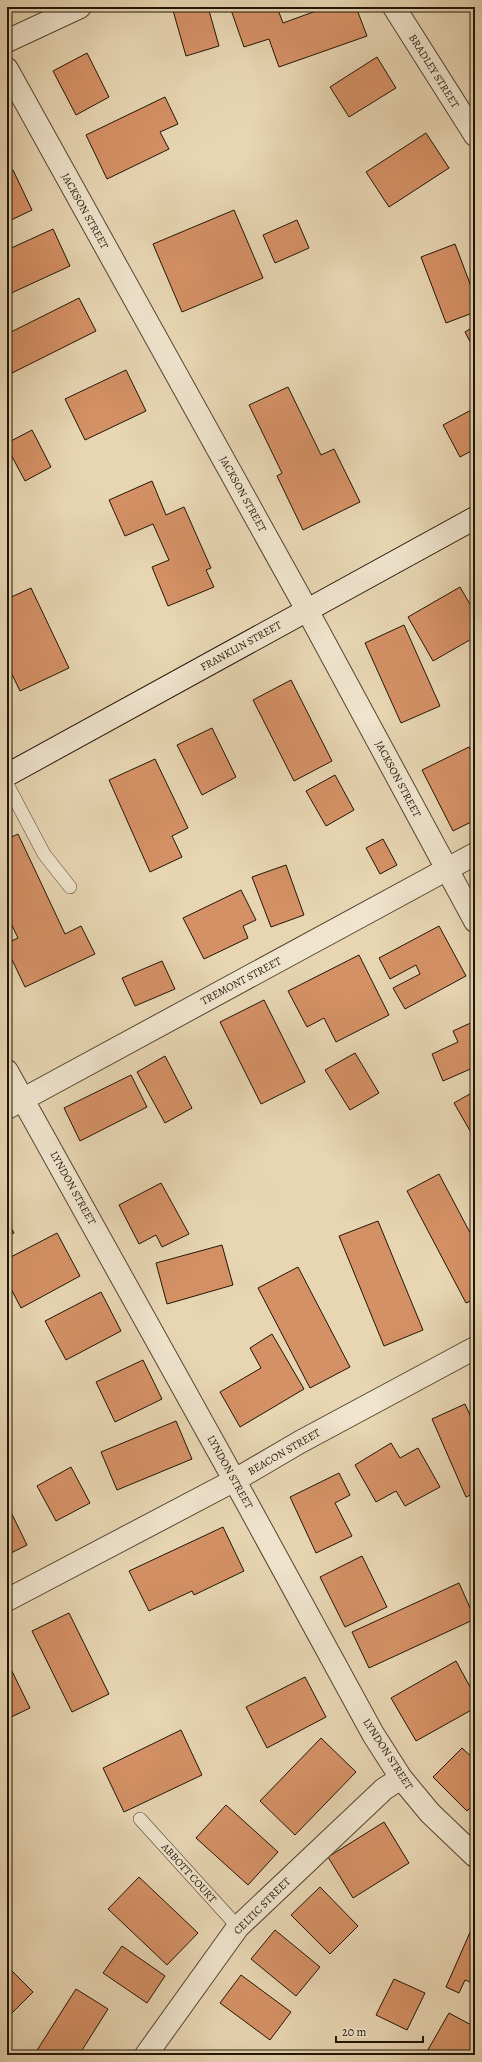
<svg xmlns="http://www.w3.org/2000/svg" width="482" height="2062" font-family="Alegreya,serif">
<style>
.building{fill:#d59166;stroke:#211505}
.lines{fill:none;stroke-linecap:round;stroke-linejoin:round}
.lane-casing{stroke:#534530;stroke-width:14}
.street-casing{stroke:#534530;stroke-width:24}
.secondary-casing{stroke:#211505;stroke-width:24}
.lane{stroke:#f0e4ce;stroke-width:13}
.street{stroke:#f0e4ce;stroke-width:22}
.secondary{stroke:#f0e4ce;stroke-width:22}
.labels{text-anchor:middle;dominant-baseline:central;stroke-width:3;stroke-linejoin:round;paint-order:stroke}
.street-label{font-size:11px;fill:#211505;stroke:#f0e4ce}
</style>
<rect width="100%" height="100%" fill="#e8d6b3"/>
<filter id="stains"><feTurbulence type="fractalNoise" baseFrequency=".005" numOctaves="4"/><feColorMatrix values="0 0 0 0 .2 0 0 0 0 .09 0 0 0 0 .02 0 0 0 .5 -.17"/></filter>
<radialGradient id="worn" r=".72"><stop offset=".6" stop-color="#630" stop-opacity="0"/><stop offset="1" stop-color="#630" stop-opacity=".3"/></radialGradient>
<!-- building -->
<path class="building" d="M172,7H208L219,46L186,56Z
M230,7H277L283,23L327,7H356L367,36L279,67L269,39L244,47Z
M87,53L109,97L76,115L53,71Z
M377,57L396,88L349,117L330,87Z
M165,97L178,124L160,132L169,149L107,179L86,135Z
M426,133L449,168L389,207L366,172Z
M13,170L32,210L7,222V173Z
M234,210L263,278L182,312L153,244Z
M297,220L309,248L275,263L263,235Z
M53,229L70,266L7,295V250Z
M455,244L475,297V312L446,323L421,257Z
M79,298L96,331L10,374L7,367V334Z
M475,326V351L465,332Z
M126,370L146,411L85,440L65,399Z
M288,387L321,455L334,449L360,502L303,530L277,476L282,473L249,405Z
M475,408V449L460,457L443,425Z
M32,430L51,467L25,481L7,447V443Z
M152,481L166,515L184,507L211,568L206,570L214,587L168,606L152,567L169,560L153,524L125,536L109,500Z
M460,587L475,613V637L433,661L408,617Z
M31,588L69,668L20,691L7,664V645L12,643L7,633V599Z
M404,625L440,706L401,723L365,643Z
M291,680L332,761L294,781L253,700Z
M212,728L236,777L202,795L177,745Z
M469,747L475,759V820L453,831L422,770Z
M155,759L188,828L172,836L182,857L150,872L109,780Z
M335,775L354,810L326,826L306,791Z
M18,834L65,934L81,926L95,954L25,987L7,949V943L18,938L7,915V839Z
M383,839L397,865L380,874L366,848Z
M286,865L304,915L271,927L252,877Z
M241,890L256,920L243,926L248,938L204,959L183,918Z
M439,926L466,976L405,1009L393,988L420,974L416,965L390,979L379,958Z
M359,955L389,1015L336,1042L324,1018L307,1027L288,991Z
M162,961L175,989L135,1006L122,978Z
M264,1000L305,1082L261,1104L220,1022Z
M475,1021V1067L443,1081L432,1054L458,1042L453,1031Z
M355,1053L379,1093L350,1110L325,1070Z
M165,1056L192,1108L165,1123L137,1072Z
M131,1075L147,1107L80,1141L64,1108Z
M475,1091V1135L473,1136L454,1103Z
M439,1174L475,1242V1299L466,1303L407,1191Z
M161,1183L189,1234L162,1247L156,1235L139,1244L119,1205Z
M7,1220L14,1233L7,1236Z
M378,1221L423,1330L384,1346L339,1236Z
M57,1233L80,1276L21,1308L7,1281V1259Z
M222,1245L233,1285L167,1304L156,1263Z
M298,1267L350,1367L310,1388L258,1288Z
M101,1292L121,1331L66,1360L45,1321Z
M272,1334L304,1389L240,1427L220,1392L261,1368L250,1348Z
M143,1360L162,1399L115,1422L96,1382Z
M465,1404L475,1426V1493L466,1497L432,1419Z
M176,1421L192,1459L117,1490L101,1452Z
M391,1443L400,1458L418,1448L440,1487L405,1506L396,1491L376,1502L355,1465Z
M71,1467L90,1503L56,1521L37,1486Z
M339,1473L350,1495L335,1503L352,1536L316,1553L290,1497Z
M7,1504L27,1545L7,1555Z
M223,1527L244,1571L194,1595L192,1591L149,1611L129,1571Z
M362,1556L387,1607L345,1627L320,1577Z
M459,1583L475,1619L369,1668L352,1632Z
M69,1613L109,1694L72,1712L32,1631Z
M7,1661L30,1708L7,1719Z
M456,1661L475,1696V1708L416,1741L391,1698Z
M305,1677L326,1717L267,1748L246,1707Z
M181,1730L202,1775L124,1812L103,1768Z
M321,1738L356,1772L295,1835L260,1801Z
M462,1748L475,1760V1803L467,1811L433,1777Z
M226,1805L278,1852L248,1885L196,1838Z
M384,1822L409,1863L353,1898L328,1857Z
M139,1877L198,1933L167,1965L108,1909Z
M320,1887L358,1926L330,1954L291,1915Z
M475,1921V1984L465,1980L459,1993L446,1987Z
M275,1930L320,1967L296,1996L251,1959Z
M122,1946L165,1976L147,2003L103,1973Z
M11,1970L33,1992L7,2018V1974Z
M241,1975L291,2012L270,2040L220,2003Z
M394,1979L425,1993L407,2030L376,2015Z
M76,1989L108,2009L79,2055H34Z
M449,2013L475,2027V2045L469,2055H425Z"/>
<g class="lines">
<!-- lane casing -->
<g class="lane-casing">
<path id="lane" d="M7,784L44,854L70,887
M140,1819L238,1927"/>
</g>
<!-- street casing -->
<g class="street-casing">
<path id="street" d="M394,7L475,135
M7,41L80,7
M7,69L307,610L475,921
M7,1071L247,1503L373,1734L401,1778L430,1813L475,1856
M7,1108L475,854
M7,1600L235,1480L300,1442L475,1348
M146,2055L238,1927L384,1789L401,1778"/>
</g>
<!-- secondary casing -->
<g class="secondary-casing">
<path id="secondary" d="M7,775L475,518"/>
</g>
<!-- lane -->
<use href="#lane" class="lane"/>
<!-- street -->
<use href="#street" class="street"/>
<!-- secondary -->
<use href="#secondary" class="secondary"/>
</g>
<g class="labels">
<!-- street labels -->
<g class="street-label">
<text transform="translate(434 71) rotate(58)">BRADLEY STREET</text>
<text transform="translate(85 211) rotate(61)">JACKSON STREET</text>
<text transform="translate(243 494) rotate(61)">JACKSON STREET</text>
<text transform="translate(241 646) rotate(-29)">FRANKLIN STREET</text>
<text transform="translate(398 779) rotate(62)">JACKSON STREET</text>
<text transform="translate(241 981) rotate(-28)">TREMONT STREET</text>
<text transform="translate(73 1188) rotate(61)">LYNDON STREET</text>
<text transform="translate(284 1452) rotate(-30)">BEACON STREET</text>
<text transform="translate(230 1472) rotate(61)">LYNDON STREET</text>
<text transform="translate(388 1754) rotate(57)">LYNDON STREET</text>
<text transform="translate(189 1873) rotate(48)">ABBOTT COURT</text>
<text transform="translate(262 1906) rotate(-45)">CELTIC STREET</text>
</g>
</g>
<!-- margin -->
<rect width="482" height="2062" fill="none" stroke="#e8d6b3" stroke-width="24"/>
<rect x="8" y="8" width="466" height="2046" fill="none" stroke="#211505" stroke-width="2"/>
<rect x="12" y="12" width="458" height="2038" fill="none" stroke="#211505"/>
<!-- scale -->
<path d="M336 2036v6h87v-6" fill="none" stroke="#211505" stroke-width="2"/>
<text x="342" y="2036" font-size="12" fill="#211505" stroke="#f0e4ce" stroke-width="3" paint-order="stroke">20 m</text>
<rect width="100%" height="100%" filter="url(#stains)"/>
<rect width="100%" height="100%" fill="url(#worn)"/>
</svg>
